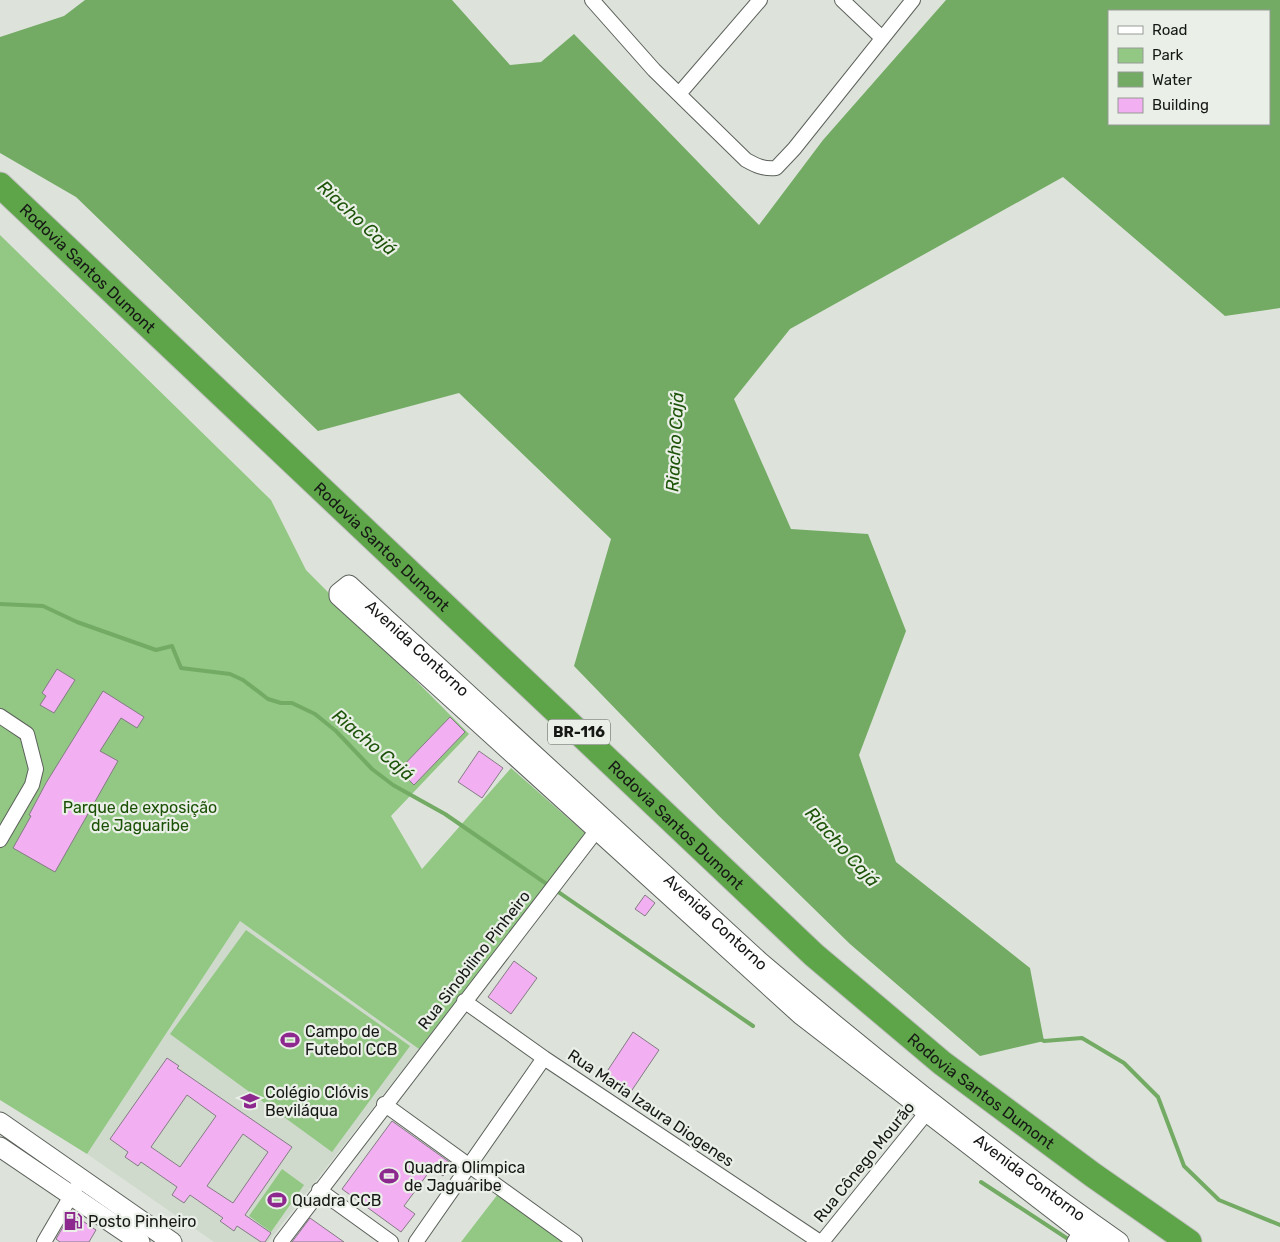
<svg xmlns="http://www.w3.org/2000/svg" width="1280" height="1242" font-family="Rubik,sans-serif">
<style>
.built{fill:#cfdacc}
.green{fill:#92c784}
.water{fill:#73ab64;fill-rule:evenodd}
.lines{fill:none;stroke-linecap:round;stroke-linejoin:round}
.stream{stroke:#73ab64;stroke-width:4}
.building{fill:#f2aff1;stroke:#837c83;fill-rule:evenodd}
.street-casing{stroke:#5c625b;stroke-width:16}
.secondary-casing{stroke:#5c625b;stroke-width:21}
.highway-casing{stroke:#bebebd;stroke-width:27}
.street{stroke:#fff;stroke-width:14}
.secondary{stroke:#fff;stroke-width:19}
.highway{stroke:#5da548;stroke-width:25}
.labels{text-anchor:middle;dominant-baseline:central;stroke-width:4.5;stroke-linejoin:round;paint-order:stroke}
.shield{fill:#eaf0e8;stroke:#565954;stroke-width:1}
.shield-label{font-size:15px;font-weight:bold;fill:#161815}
.street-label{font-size:16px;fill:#161815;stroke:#eaf0e8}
.park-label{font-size:16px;fill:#1b5105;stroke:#eaf0e8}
.poi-label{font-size:16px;fill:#161815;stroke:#eaf0e8;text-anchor:start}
.water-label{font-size:18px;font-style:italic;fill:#1e5409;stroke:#eaf0e8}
</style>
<rect width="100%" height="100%" fill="#dde3db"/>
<!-- built -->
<path class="built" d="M240,921L419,1049L268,1242H214L87,1154Z"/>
<!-- green -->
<path class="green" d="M0,235L271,500L306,570L469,734L391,816L422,869L511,768L586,834L419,1049L240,921L87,1154L0,1100Z
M246,930L410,1046L332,1152L170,1034Z
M282,1169L304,1185L271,1232L249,1216Z
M498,1194L566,1242H461Z"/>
<!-- water -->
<path class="water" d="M85,0H452L510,65L541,62L574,34L759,225L823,140L946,0H1280V308L1225,316L1063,177L790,329L734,399L791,529L868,534L906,631L859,755L896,862L1030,968L1044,1041L980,1056L850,944L718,815L574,666L611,539L459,393L318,431L76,197L0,153V37L64,16ZM1109,11H1269V124H1109Z"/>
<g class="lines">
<!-- stream -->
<path class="stream" d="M0,604L43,606L77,622L156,650L172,646L181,668L230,674L243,680L268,699L281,703H292L315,714L336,731L372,769L393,785L445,814L753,1026
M1040,1039L1044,1041L1082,1038L1124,1063L1158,1097L1184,1166L1219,1200L1280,1225
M981,1182L1071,1241"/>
</g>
<!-- building -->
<path class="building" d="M57,669L75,680L54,713L40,705L46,696L42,693Z
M103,691L144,717L137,728L121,718L100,751L118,761L55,872L13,848L31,816L29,815L46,783Z
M450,717L465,732L414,785L399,770Z
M479,751L503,768L482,798L458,782Z
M645,895L655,903L645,916L635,909Z
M514,961L537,978L511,1014L488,997Z
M633,1032L659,1050L630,1093L604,1076Z
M167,1058L179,1066L177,1068L292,1147L245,1215L271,1233L265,1242H261L237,1226L234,1231L220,1221L223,1218L190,1195L184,1203L172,1195L177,1187L141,1162L138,1166L125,1157L128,1152L110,1139ZM187,1095L216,1116L180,1167L151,1147ZM243,1134L268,1152L233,1203L207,1186Z
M392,1121L452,1164L443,1176L432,1168L404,1206L415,1214L401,1232L342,1189Z
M71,1213L96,1230L89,1242H60L56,1239Z
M310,1218L344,1242H292Z"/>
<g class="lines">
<!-- street casing -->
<g class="street-casing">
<path id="street" d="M592,0L654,70L746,160C757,166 763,169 776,168L794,149L913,0
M842,0L882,38
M679,94L760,0
M0,716L27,734L36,769L32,785L0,840
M464,1001L544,1058L820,1242
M384,1104L575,1242
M319,1190L391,1242
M44,1242L75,1189
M281,1242L603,822
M416,1242L544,1058
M822,1242L932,1106
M1074,1242L1086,1223"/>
</g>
<!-- secondary casing -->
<g class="secondary-casing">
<g id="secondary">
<path d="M0,1122L172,1242"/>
<path d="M0,1147L140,1242"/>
<path id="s1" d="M1095,1242L801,1015L339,596V593L349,585L760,962C875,1060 995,1155 1119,1242"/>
</g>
</g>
<!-- highway casing -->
<g class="highway-casing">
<g id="highway">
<path id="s2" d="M0,185L814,955L942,1063L1093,1175L1189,1242"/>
</g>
</g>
<!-- street -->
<use href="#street" class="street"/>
<!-- secondary -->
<use href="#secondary" class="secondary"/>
<!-- highway -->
<use href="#highway" class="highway"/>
</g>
<!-- icons -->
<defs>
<g id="stadium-bare" transform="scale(1.5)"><path d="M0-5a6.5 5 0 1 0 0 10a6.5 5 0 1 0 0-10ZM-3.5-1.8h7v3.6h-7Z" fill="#8d288f" stroke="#eaf0e8" stroke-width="2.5" paint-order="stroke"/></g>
<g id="school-bare" transform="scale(1.5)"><path d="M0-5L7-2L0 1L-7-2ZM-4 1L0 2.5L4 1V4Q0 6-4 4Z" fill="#8d288f" stroke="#eaf0e8" stroke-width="2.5" paint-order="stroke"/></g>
<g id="fuel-bare" transform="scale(1.5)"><path d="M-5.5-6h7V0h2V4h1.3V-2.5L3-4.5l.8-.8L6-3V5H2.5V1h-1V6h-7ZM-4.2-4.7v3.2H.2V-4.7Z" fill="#8d288f" stroke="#eaf0e8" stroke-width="2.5" paint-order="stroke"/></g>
</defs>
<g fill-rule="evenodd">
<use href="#stadium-bare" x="290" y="1040"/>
<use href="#school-bare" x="250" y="1101"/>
<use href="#stadium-bare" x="389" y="1176"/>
<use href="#stadium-bare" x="277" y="1200"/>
<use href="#fuel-bare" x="73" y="1221"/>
</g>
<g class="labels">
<!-- shield labels -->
<rect class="shield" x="548" y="719.5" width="62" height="25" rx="4"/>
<g class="shield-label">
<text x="579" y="732">BR-116</text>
</g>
<!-- street labels -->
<g class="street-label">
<text stroke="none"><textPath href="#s2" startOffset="121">Rodovia Santos Dumont</textPath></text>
<text stroke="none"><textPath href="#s2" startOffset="526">Rodovia Santos Dumont</textPath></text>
<text stroke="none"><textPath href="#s1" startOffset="1104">Avenida Contorno</textPath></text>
<text stroke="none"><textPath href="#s2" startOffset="931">Rodovia Santos Dumont</textPath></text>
<text stroke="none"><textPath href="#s1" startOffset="1509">Avenida Contorno</textPath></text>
<text transform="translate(474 960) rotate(-52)">Rua Sinobilino Pinheiro</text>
<text stroke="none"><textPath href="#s2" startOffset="1336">Rodovia Santos Dumont</textPath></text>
<text transform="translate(651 1108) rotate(34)">Rua Maria Izaura Diogenes</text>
<text transform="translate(864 1162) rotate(-51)">Rua Cônego Mourão</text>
<text stroke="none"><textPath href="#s1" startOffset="1914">Avenida Contorno</textPath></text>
</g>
<!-- park labels -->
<g class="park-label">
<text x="140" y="807">Parque de exposição<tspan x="140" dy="18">de Jaguaribe</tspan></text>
</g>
<!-- poi labels -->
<g class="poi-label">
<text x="305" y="1031">Campo de<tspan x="305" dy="18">Futebol CCB</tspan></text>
<text x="265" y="1092">Colégio Clóvis<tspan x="265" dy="18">Beviláqua</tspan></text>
<text x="404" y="1167">Quadra Olimpica<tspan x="404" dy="18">de Jaguaribe</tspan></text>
<text x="292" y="1200">Quadra CCB</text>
<text x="88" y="1221">Posto Pinheiro</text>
</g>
<!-- water labels -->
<g class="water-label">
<text transform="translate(357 218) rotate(43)">Riacho Cajá</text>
<text transform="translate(675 442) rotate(-87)">Riacho Cajá</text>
<text transform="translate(373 745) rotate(40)">Riacho Cajá</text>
<text transform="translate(842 847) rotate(48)">Riacho Cajá</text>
</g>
</g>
<!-- legend -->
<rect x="1108" y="10" width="162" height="115" fill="#eaf0e8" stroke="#959a94"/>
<rect x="1118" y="26" width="25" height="8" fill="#ffffff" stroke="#959a94"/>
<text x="1152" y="35" font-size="15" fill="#161815">Road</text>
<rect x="1118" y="48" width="25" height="15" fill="#92c784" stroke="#959a94"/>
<text x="1152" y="60" font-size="15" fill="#161815">Park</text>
<rect x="1118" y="72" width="25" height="15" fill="#73ab64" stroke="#959a94"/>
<text x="1152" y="85" font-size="15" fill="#161815">Water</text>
<rect x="1118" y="98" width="25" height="15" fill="#f2aff1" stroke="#959a94"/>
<text x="1152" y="110" font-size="15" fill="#161815">Building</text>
</svg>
